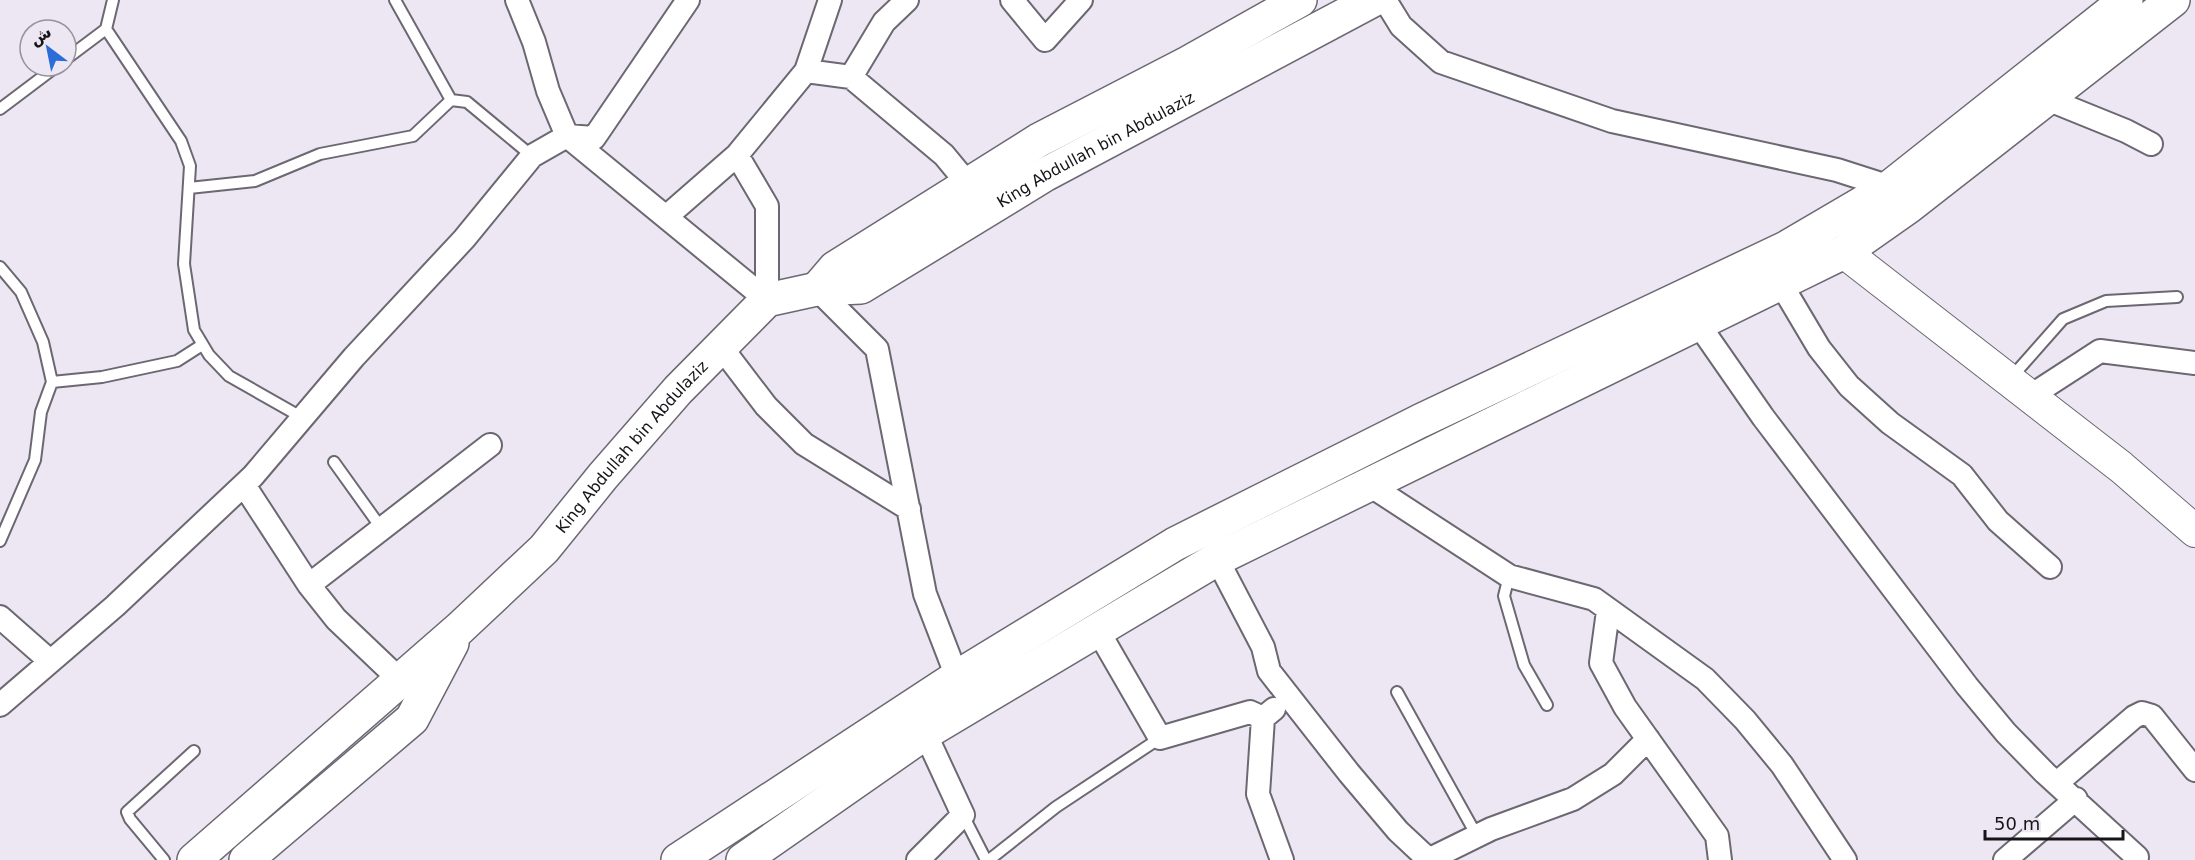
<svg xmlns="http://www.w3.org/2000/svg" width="2195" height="860" font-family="'DejaVu Sans','Noto Sans Arabic',sans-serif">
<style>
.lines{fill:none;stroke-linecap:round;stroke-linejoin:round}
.lane-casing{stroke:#6c6872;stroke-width:14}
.street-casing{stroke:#6c6872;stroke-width:26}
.secondary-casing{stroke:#6c6872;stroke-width:34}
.primary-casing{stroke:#6c6872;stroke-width:36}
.lane{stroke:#fff;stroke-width:10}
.street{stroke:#fff;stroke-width:22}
.secondary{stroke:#fff;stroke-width:32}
.primary{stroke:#fff;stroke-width:33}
.labels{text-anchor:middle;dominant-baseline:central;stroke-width:4.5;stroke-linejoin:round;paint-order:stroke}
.street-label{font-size:16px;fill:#161418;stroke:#ece7f3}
</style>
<rect width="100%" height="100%" fill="#ece7f3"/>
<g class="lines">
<!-- lane casing -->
<g class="lane-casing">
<path id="lane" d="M113,0L106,29L181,141L190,166L184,264L194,330L209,355L229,376L303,418
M395,0L451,100L467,102L532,156
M66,59L106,29
M0,109L57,66
M189,188L255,181L320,154L413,136L451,100
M0,267L21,292L43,342L52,382L41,412L35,460L0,541
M2010,379L2063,319L2106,301L2177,297
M52,382L102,377L177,361L202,345
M334,462L382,529
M1509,576L1504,596L1524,665L1547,705
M1397,692L1477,836
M963,815L986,860
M164,860L130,819L127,812L194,751
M989,860L1056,807L1160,738"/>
</g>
<!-- street casing -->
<g class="street-casing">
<path id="street" d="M517,0L534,42L548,91L567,136L767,300
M907,0L884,22L851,77L944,155L968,184
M1012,0L1045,40L1081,0
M1385,0L1401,26L1441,62L1612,121L1837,170L1890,187
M806,71L851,77
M2047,99L2126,131L2151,144
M666,217L737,155
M1781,284L1819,348L1849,386L1890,423L1962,475L1998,521L2050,567
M817,289L877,349L925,594L957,677
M767,300V206L737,155L806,71L830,0
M1699,325L1763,417L1967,686L2006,733L2045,773L2137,857
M721,347L766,406L804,444L909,509
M2029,397L2100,351L2195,363
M1368,484L1509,576L1594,599L1705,679L1745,720L1782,765L1845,860
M244,485L309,585L336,619L399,679
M1217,559L1263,647L1269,671L1349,773L1398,831L1428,859
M309,585L490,445
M1608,611L1601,663L1625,707L1717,836L1720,860
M0,617L50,661
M1097,629L1160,738L1250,712L1263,718
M0,705L115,606L253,476L354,357L464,239L532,156L567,136L594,138L688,0
M1274,709L1263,718L1258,794L1282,860
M2057,783L2134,717L2142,713L2152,716L2195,770
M918,860L963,815L925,733
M1428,860L1491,829L1573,799L1613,774L1648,739
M2005,860L2076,799"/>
</g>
<!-- secondary casing -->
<g class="secondary-casing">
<path id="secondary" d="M1844,252L2121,467L2195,531"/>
</g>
<!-- primary casing -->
<g class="primary-casing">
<g id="primary">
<path d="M817,289L835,268L1039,140L1188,63L1300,0"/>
<path id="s1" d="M194,860L460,628L544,549L603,476L678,390L767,300L817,289L861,287L1046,174L1373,0"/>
<path d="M246,860L412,719L452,643"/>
<path d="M678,860L957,677L1175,544L1420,421L1786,248L1890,187L2126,0"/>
<path d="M743,860L925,733L1217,559L1844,252L1908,207L2173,0"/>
</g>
</g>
<!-- lane -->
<use href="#lane" class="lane"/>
<!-- street -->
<use href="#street" class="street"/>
<!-- secondary -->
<use href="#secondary" class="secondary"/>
<!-- primary -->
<use href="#primary" class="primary"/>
</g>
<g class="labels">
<!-- street labels -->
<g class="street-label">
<text stroke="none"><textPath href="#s1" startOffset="1170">King Abdullah bin Abdulaziz</textPath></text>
<text stroke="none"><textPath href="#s1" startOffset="603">King Abdullah bin Abdulaziz</textPath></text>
</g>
</g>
<!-- north arrow -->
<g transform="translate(48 48) rotate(328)"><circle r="28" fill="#ece7f3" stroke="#96939b" stroke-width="1.5"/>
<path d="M0-4.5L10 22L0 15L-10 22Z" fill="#2c6cd9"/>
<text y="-9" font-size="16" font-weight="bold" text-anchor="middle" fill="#161418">ش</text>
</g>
<!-- scale -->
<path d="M1985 830v9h138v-9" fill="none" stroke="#161418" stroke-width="3"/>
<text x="1994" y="830" font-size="18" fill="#161418" stroke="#ece7f3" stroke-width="4.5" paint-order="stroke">50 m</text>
</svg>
